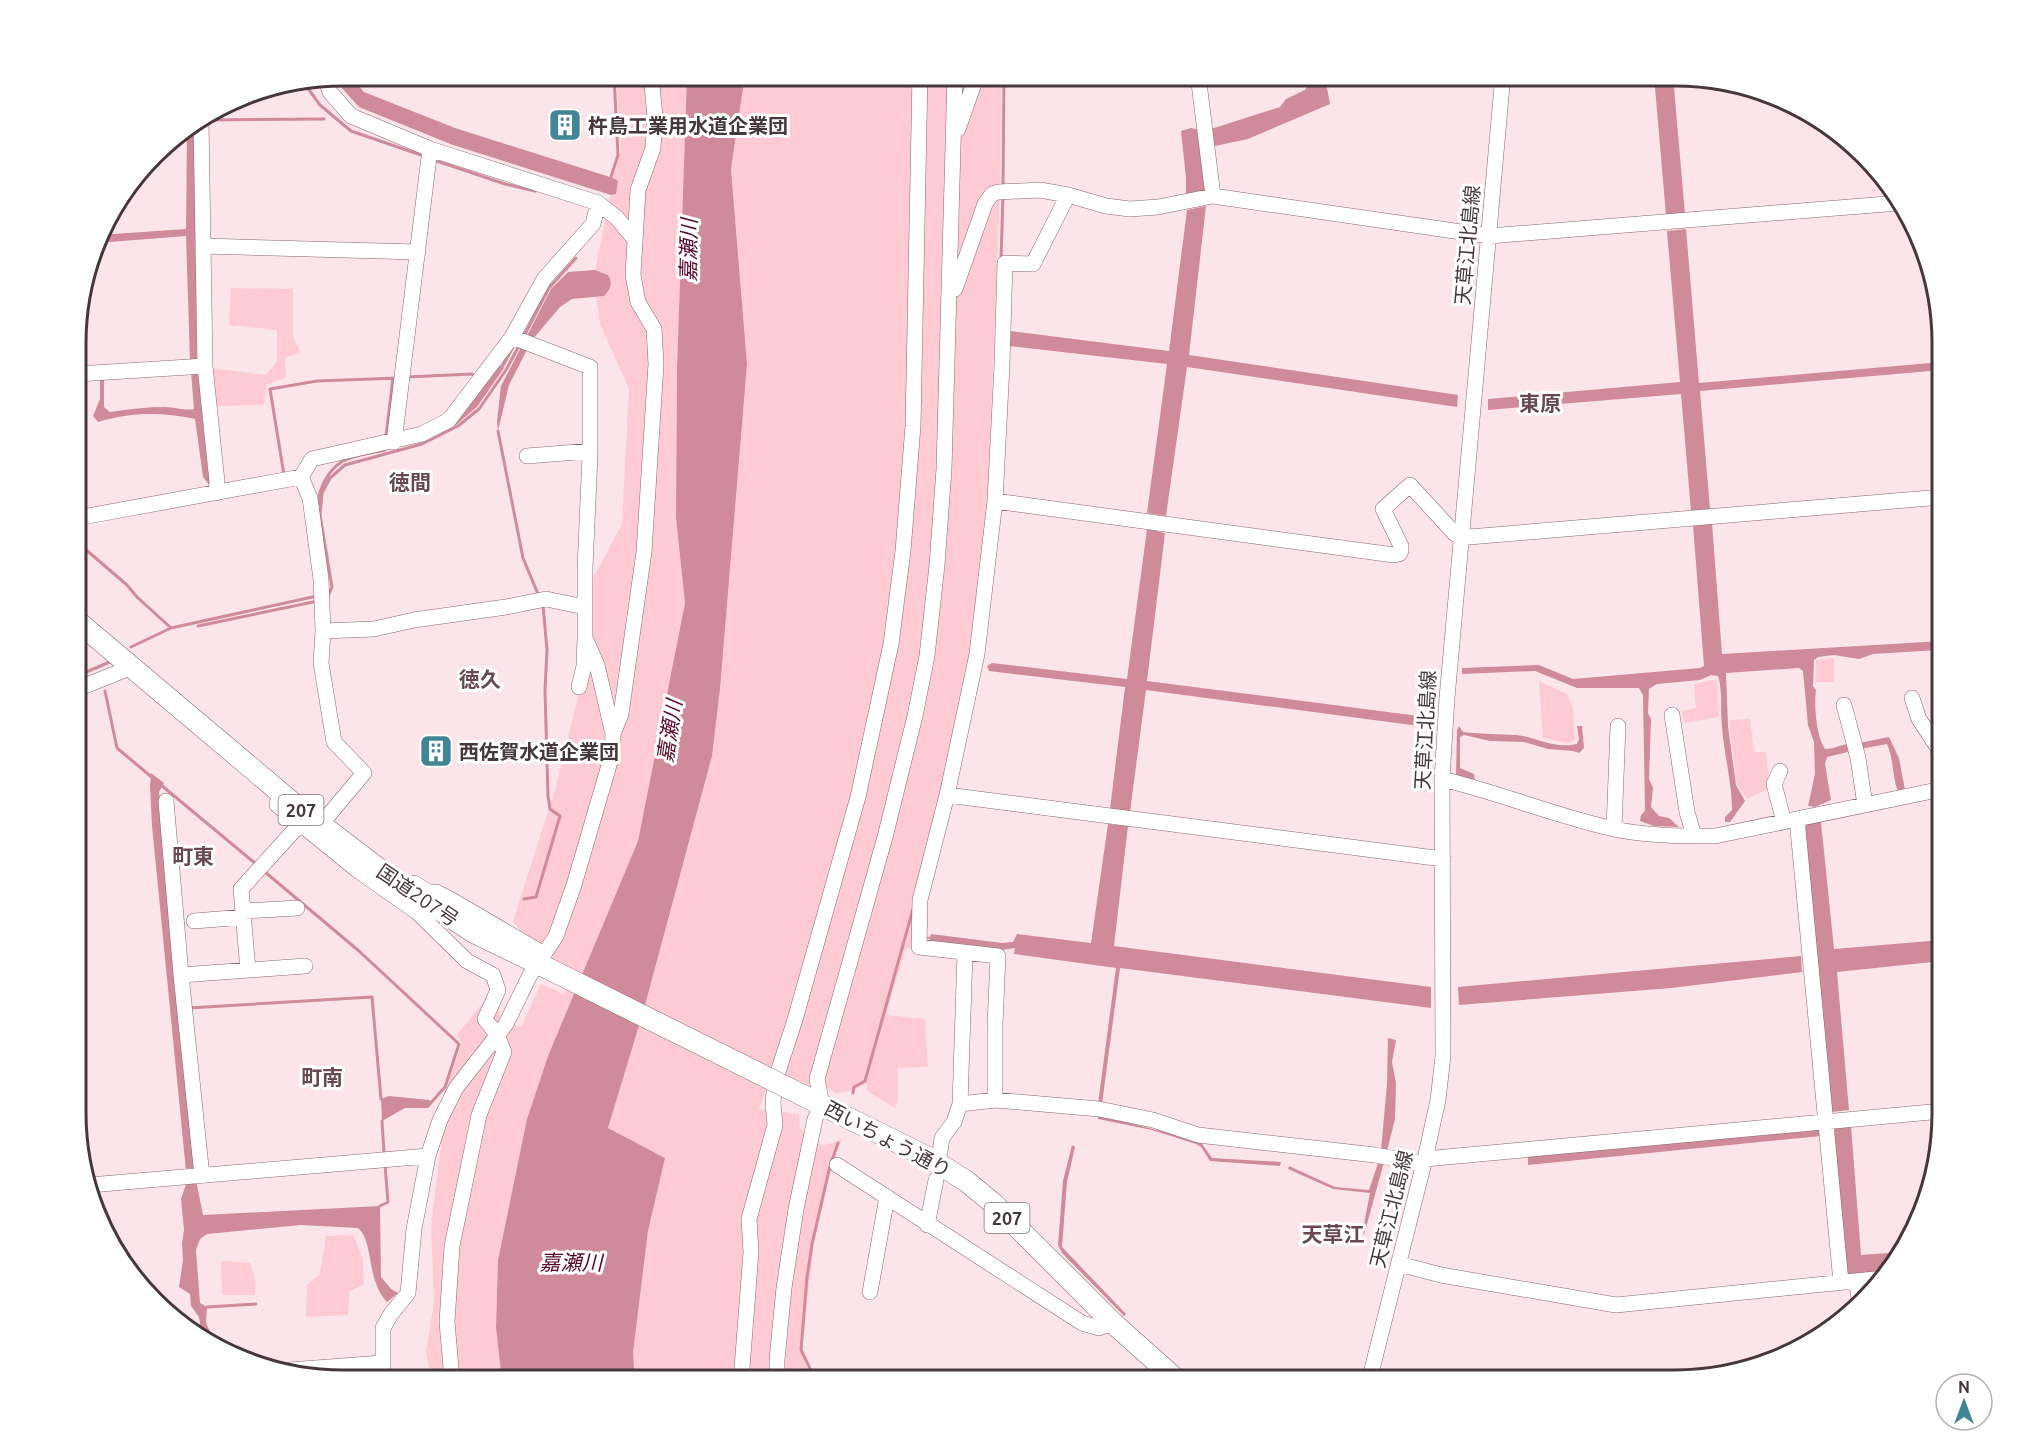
<svg xmlns="http://www.w3.org/2000/svg" width="2018" height="1456" font-family="Ubuntu,'Noto Sans JP',sans-serif">
<style>
.green{fill:#fecbd5}
.water{fill:#cf8b9a}
.lines{fill:none;stroke-linecap:round;stroke-linejoin:round}
.stream{stroke:#cf8b9a;stroke-width:3}
.minor-casing{stroke:#87676d;stroke-width:16}
.highway-casing{stroke:#87676d;stroke-width:22}
.minor{stroke:#fff;stroke-width:15}
.highway{stroke:#fff;stroke-width:21}
.highway-bridge-casing{stroke:#87676d;stroke-width:22;stroke-linecap:butt}
.highway-bridge{stroke:#fff;stroke-width:21}
.labels{text-anchor:middle;dominant-baseline:central;stroke-width:6;stroke-linejoin:round;paint-order:stroke}
.shield{fill:#fff;stroke:#7e7375;stroke-width:1.5}
.shield-label{font-size:18px;font-weight:bold;fill:#46373a}
.poi-label{font-size:20px;font-weight:bold;fill:#46373a;stroke:#fff;text-anchor:start}
.street-label{font-size:20px;fill:#46373a;stroke:#fff}
.water-label{font-size:21px;font-style:italic;fill:#580526;stroke:#fff}
.neighbourhood-label{font-size:21px;font-weight:bold;fill:#67494f;stroke:#fff}
.rim{fill:none;stroke:#46373a;stroke-width:3}
</style>
<rect width="100%" height="100%" fill="#fce5ea"/>
<!-- green -->
<path class="green" d="M616,75H687L677,369L676,518L685,603L638,841L548,1056L527,1119L498,1260L496,1328L502,1381L431,1380L426,1351L434,1303L431,1225L441,1147L444,1092L462,1043L457,1035L489,995L498,1002L501,1019L521,1027L541,984L564,994L574,973L548,960L550,945L529,941L513,921L555,790L581,684L592,580L622,524L629,389L600,324L596,297L604,296L608,275L595,270L609,201L611,195L616,194L618,181L613,178L621,150Z
M745,75H1001L1000,187L988,501L970,655L914,948H906L886,1015L925,1019L928,1067L898,1068V1101L895,1108L867,1091V1083L854,1090L835,1093L819,1081L807,1087L773,1071L759,1109L799,1114L800,1129L823,1146L842,1139L832,1165L814,1244L801,1354L812,1381H635L633,1353L648,1231L665,1158L608,1128L644,1009L712,756L720,689L747,364L731,169Z
M231,288L293,289V337L301,352L285,358L286,378L267,384L264,405L214,406L211,368L266,375L277,361V330L229,325Z
M1834,658V682H1816V660Z
M1717,679L1719,717L1684,723L1682,711L1696,708L1694,684Z
M1539,681L1567,694L1573,708L1575,740L1568,743L1543,738Z
M1750,719L1754,752H1766L1770,788L1747,799L1737,785L1729,720Z
M353,1235L363,1259L364,1284L349,1292L348,1315L306,1317L307,1285L320,1274L326,1236Z
M221,1261L250,1263L256,1283L255,1295H222Z"/>
<!-- water -->
<path class="water" d="M350,75L364,92L455,128L613,178L618,181L616,194L611,195L453,145L359,107L340,86L338,76Z
M687,75H745L731,169L747,364L720,689L712,756L644,1009L608,1128L665,1158L648,1231L633,1353L635,1381H502L496,1328L498,1260L527,1119L548,1056L638,841L685,603L676,518L677,369Z
M1305,75H1327L1326,83L1330,104L1248,139L1215,146L1211,129L1280,107L1286,99L1305,90L1308,85Z
M1654,76H1673L1685,214L1666,215Z
M194,124L197,361H190L186,236L97,243L99,235L186,229L187,129Z
M1191,128L1201,130L1205,191L1186,194V178L1181,131Z
M1206,206L1189,355L1458,395L1457,407L1187,367L1166,516L1147,513L1167,364L1009,346L1010,331L1169,351L1187,210Z
M1686,229L1699,383L1942,362V370L1700,391L1710,509L1691,511L1681,394L1488,410V399L1680,382L1667,231Z
M595,270L608,275C613,284 611,288 604,296L572,299L560,307L532,340L509,385L498,431L497,421L501,386L551,289L568,272Z
M496,364L504,368L477,407L465,417L460,411Z
M191,372H198L208,471L212,483L210,486L203,477L195,419C160,412 132,412 98,422L93,416L100,399V377H104V407L110,412C129,409 146,407 165,407C175,407 184,411 194,409Z
M1712,523L1722,654L1942,641V670L1938,650L1873,654L1859,659L1834,655L1818,657L1814,660L1813,686L1816,690C1814,705 1816,736 1825,749C1835,749 1841,744 1851,744L1852,751L1827,757L1825,764L1831,800L1815,807L1808,806L1815,774L1814,742L1808,725L1803,671L1799,668L1726,673L1728,726L1736,785L1745,801L1730,822H1725V817L1732,810C1732,782 1724,755 1722,727C1720,710 1723,692 1718,676L1711,675L1700,680L1657,684L1649,689L1648,713L1651,719L1649,779L1653,788L1651,807L1659,816L1669,818L1679,827L1654,826L1640,821L1641,815L1645,811L1643,695L1639,688H1577L1535,671L1462,674V668L1539,665L1573,679L1700,668L1704,666L1693,525Z
M1147,529L1165,533L1147,681L1434,718V728L1146,690L1130,812L1110,809L1125,687L989,671L987,666L992,663L1127,679Z
M1459,726L1463,732C1481,734 1498,734 1516,735C1539,737 1551,749 1577,744L1579,739L1577,726H1582L1584,748L1579,753L1573,751L1548,749L1524,742L1490,741L1464,735L1460,737V768L1474,774L1475,781L1456,775L1457,730Z
M1889,737L1899,758L1905,790L1898,792C1892,776 1894,760 1887,744L1860,749L1859,743Z
M151,773L164,783L159,792L194,1169L186,1171L152,826L150,786Z
M1821,822L1834,949L1942,940V961L1837,972L1849,1110L1832,1112L1805,838L1806,824Z
M1108,824L1128,826L1114,946L1431,987V1008L1120,968L1102,1104H1098L1116,968L1014,954L1015,948L1001,950L930,941V939L924,938V936L930,937L931,934L1002,943L1013,942L1017,934L1091,943Z
M1801,956L1802,972L1671,988L1459,1005L1458,987Z
M1388,1038L1396,1040L1392,1062L1396,1083L1395,1119L1387,1151L1381,1150L1387,1084Z
M389,1096L430,1100L428,1108H405L382,1121L381,1099Z
M1098,1115L1200,1141L1212,1158L1281,1162L1280,1166L1210,1161L1201,1147L1196,1144L1152,1130L1098,1119Z
M1851,1126L1861,1255L1902,1252L1891,1271L1846,1275L1834,1128Z
M1820,1127L1821,1136L1528,1165V1155Z
M1072,1145L1075,1147L1067,1182L1062,1247L1126,1314L1124,1316L1062,1253L1058,1245L1063,1181Z
M1379,1160L1384,1162L1364,1235L1363,1229L1370,1193L1333,1189L1288,1169L1289,1166L1335,1187L1369,1190Z
M196,1180L203,1215L380,1206L381,1277L391,1289L398,1293L387,1302C366,1280 374,1241 358,1228L301,1225L207,1234L200,1239L196,1250L200,1303L207,1307L206,1323L211,1334V1342L202,1338L199,1317L191,1306L190,1294L179,1287L183,1260L182,1243L184,1230L181,1199L187,1181Z"/>
<g class="lines">
<!-- stream -->
<path class="stream" d="M304,83L320,105L351,131L421,155
M208,120L324,119
M437,161L505,184L535,191
M610,180L618,155L614,75
M1003,187L1004,75
M1001,259L1003,197
M524,336L549,288L576,258
M501,369L513,347
M407,377L472,374L475,377
M455,424L466,414
M498,431L523,558L538,594
M386,436L393,378
M284,475L270,389L317,381L398,378
M318,505C319,488 328,470 343,461C354,455 372,453 385,450
M77,542L127,585L137,597L171,628
M328,596L332,587L320,515L322,493L330,478L345,465L422,444L458,426L479,409L506,370L520,344
M198,626L318,601
M131,647L171,628L317,596
M77,676L112,661
M105,691L117,748L154,779
M161,785L256,864
M265,872L359,951L459,1044L445,1087L428,1106
M524,899L536,897L560,816L550,809L548,796L545,690L547,650L543,605
M189,1008L372,997L381,1099
M853,1093L854,1087L865,1081L913,909
M382,1121L384,1152
M380,1206L388,1202L385,1165
M207,1307L256,1304
M816,1381L801,1350L807,1277L812,1244L830,1166L838,1143
M819,1381L837,1374L870,1381
M1129,1381L1132,1376L1146,1371"/>
<!-- minor casing -->
<g class="minor-casing">
<path id="minor" d="M1111,75H1118
M1198,75L1213,196
M958,129L977,75
M598,203L617,218L635,240
M203,246L418,252
M955,289L985,204L992,194L998,192L1040,190L1068,195L1106,206L1130,209L1158,207L1213,196L1489,236L1899,203
M512,337L590,367V455L585,568V638L584,666L579,687
M205,366L217,482L216,493
M77,374L205,366L201,120
M394,442L430,149
M527,456L590,451
M301,477L310,498L321,579L323,631L374,629L414,620L506,607L546,599L585,607
M995,501L1394,555L1399,554L1401,551V546L1383,509L1410,485L1455,534L1469,537L1942,497
M77,518L301,477L312,459L422,434L449,420L512,337L544,279L593,224L598,203L430,149L351,116L330,92L325,78
M323,631L321,663L334,742L364,773L327,817
M77,689L132,667
M1912,698L1919,719L1938,748L1942,776
M1844,705L1858,758L1865,805
M1672,715L1687,812L1694,836
M613,734L621,714L644,552L656,364L654,329L638,302L633,275L638,190L653,148L655,117L651,75
M1780,771L1774,784L1784,822
M1442,779C1500,793 1556,816 1614,829C1647,836 1681,836 1715,836L1942,789
M280,792L277,805L357,870L417,912L467,961L493,975L498,990L485,1019L497,1035L504,1052L479,1115L452,1246L447,1322L452,1380
M947,795L1443,859
M166,801L181,975L202,1176
M1797,819L1841,1282
M1614,829L1618,726
M414,883L429,892H436L450,899L544,954
M243,911L297,908
M194,921L244,917
M248,970L241,889L300,824
M181,975L305,966
M995,1100V1025L998,956L919,947L920,900L947,795L977,654L995,501L1002,365L1005,263L1033,264L1068,195
M960,1104L965,953
M940,1152L942,1138L954,1122L960,1104L995,1100L1099,1109L1153,1120L1198,1135L1375,1155L1424,1164
M1425,1159L1942,1111
M837,1165L1082,1323L1099,1328L1113,1323
M90,1185L428,1156
M927,1225L936,1180
M1399,1264L1441,1275L1616,1305L1885,1278
M1857,1281L1859,1300
M870,1292L887,1197
M276,1371L382,1363
M383,1380V1328L391,1314L408,1293L414,1229L428,1156L440,1120L456,1088L506,1024L530,975L556,936L574,885L612,755L613,734L597,665L585,638
M741,1381L751,1252L749,1219L775,1125L773,1103L775,1081L794,1023L858,797L891,644L903,551L913,426L920,75
M777,1381V1360L784,1288L796,1209L815,1119L822,1105L817,1079L885,837L915,716L927,656L937,565L944,469L955,75
M1369,1381L1425,1159L1438,1100L1443,1056L1442,779L1447,698L1503,75"/>
</g>
<!-- highway casing -->
<g class="highway-casing">
<path id="highway" d="M77,621L294,804L387,875L473,932L547,968
M806,1097L931,1159L966,1181L994,1204L1113,1323L1178,1381"/>
</g>
<!-- minor -->
<use href="#minor" class="minor"/>
<!-- highway -->
<use href="#highway" class="highway"/>
<!-- highway-bridge casing -->
<g class="highway-bridge-casing">
<path id="highway-bridge" d="M547,968L806,1097"/>
</g>
<!-- highway-bridge -->
<use href="#highway-bridge" class="highway-bridge"/>
</g>
<!-- icons -->
<defs>
<g id="building-square" transform="scale(1.725)"><rect x="-9" y="-9" width="18" height="18" rx="4" fill="#428595" stroke="#fff"/><path d="M-4-6H4V6H1V3H-1V6H-4ZM-2.5-4.3h1.7v1.8h-1.7ZM.8-4.3h1.7v1.8H.8ZM-2.5-1h1.7V.8h-1.7ZM.8-1h1.7V.8H.8Z" fill="#fff"/></g>
</defs>
<g fill-rule="evenodd">
<use href="#building-square" x="565" y="125"/>
<use href="#building-square" x="436" y="751"/>
</g>
<g class="labels">
<!-- shield labels -->
<g class="shield">
<rect x="278.5" y="795" width="45" height="30" rx="4.5"/>
<rect x="984.5" y="1203" width="45" height="30" rx="4.5"/>
</g>
<g class="shield-label">
<text x="301" y="810">207</text>
<text x="1007" y="1218">207</text>
</g>
<!-- poi labels -->
<g class="poi-label">
<text x="588" y="125">杵島工業用水道企業団</text>
<text x="459" y="751">西佐賀水道企業団</text>
</g>
<!-- street labels -->
<g class="street-label">
<text transform="translate(1467 245) rotate(-85)">天草江北島線</text>
<text transform="translate(1425 730) rotate(-87)">天草江北島線</text>
<text transform="translate(418 895) rotate(34)">国道207号</text>
<text transform="translate(888 1139) rotate(28)">西いちょう通り</text>
<text transform="translate(1391 1209) rotate(-76)">天草江北島線</text>
</g>
<!-- water labels -->
<g class="water-label">
<text transform="translate(688 250) rotate(-89)">嘉瀬川</text>
<text transform="translate(669 731) rotate(-81)">嘉瀬川</text>
<text x="571" y="1262">嘉瀬川</text>
</g>
<!-- neighbourhood labels -->
<g class="neighbourhood-label">
<text x="1540" y="403">東原</text>
<text x="410" y="482">徳間</text>
<text x="480" y="679">徳久</text>
<text x="193" y="856">町東</text>
<text x="322" y="1077">町南</text>
<text x="1333" y="1234">天草江</text>
</g>
</g>
<!-- crop -->
<path d="M0 0H2018V1456H0ZM343 86H1675A257 257 0 0 1 1932 343V1113A257 257 0 0 1 1675 1370H343A257 257 0 0 1 86 1113V343A257 257 0 0 1 343 86Z" fill="#fff" fill-rule="evenodd"/>
<path class="rim" d="M343 86H1675A257 257 0 0 1 1932 343V1113A257 257 0 0 1 1675 1370H343A257 257 0 0 1 86 1113V343A257 257 0 0 1 343 86Z"/>
<!-- north arrow -->
<g transform="translate(1964 1402)"><circle r="28" fill="#ffffff" stroke="#b5afb0" stroke-width="1.5"/>
<path d="M0-4.5L10 22L0 15L-10 22Z" fill="#428595"/>
<text y="-9" font-size="16" font-weight="bold" text-anchor="middle" fill="#46373a">N</text>
</g>
</svg>
